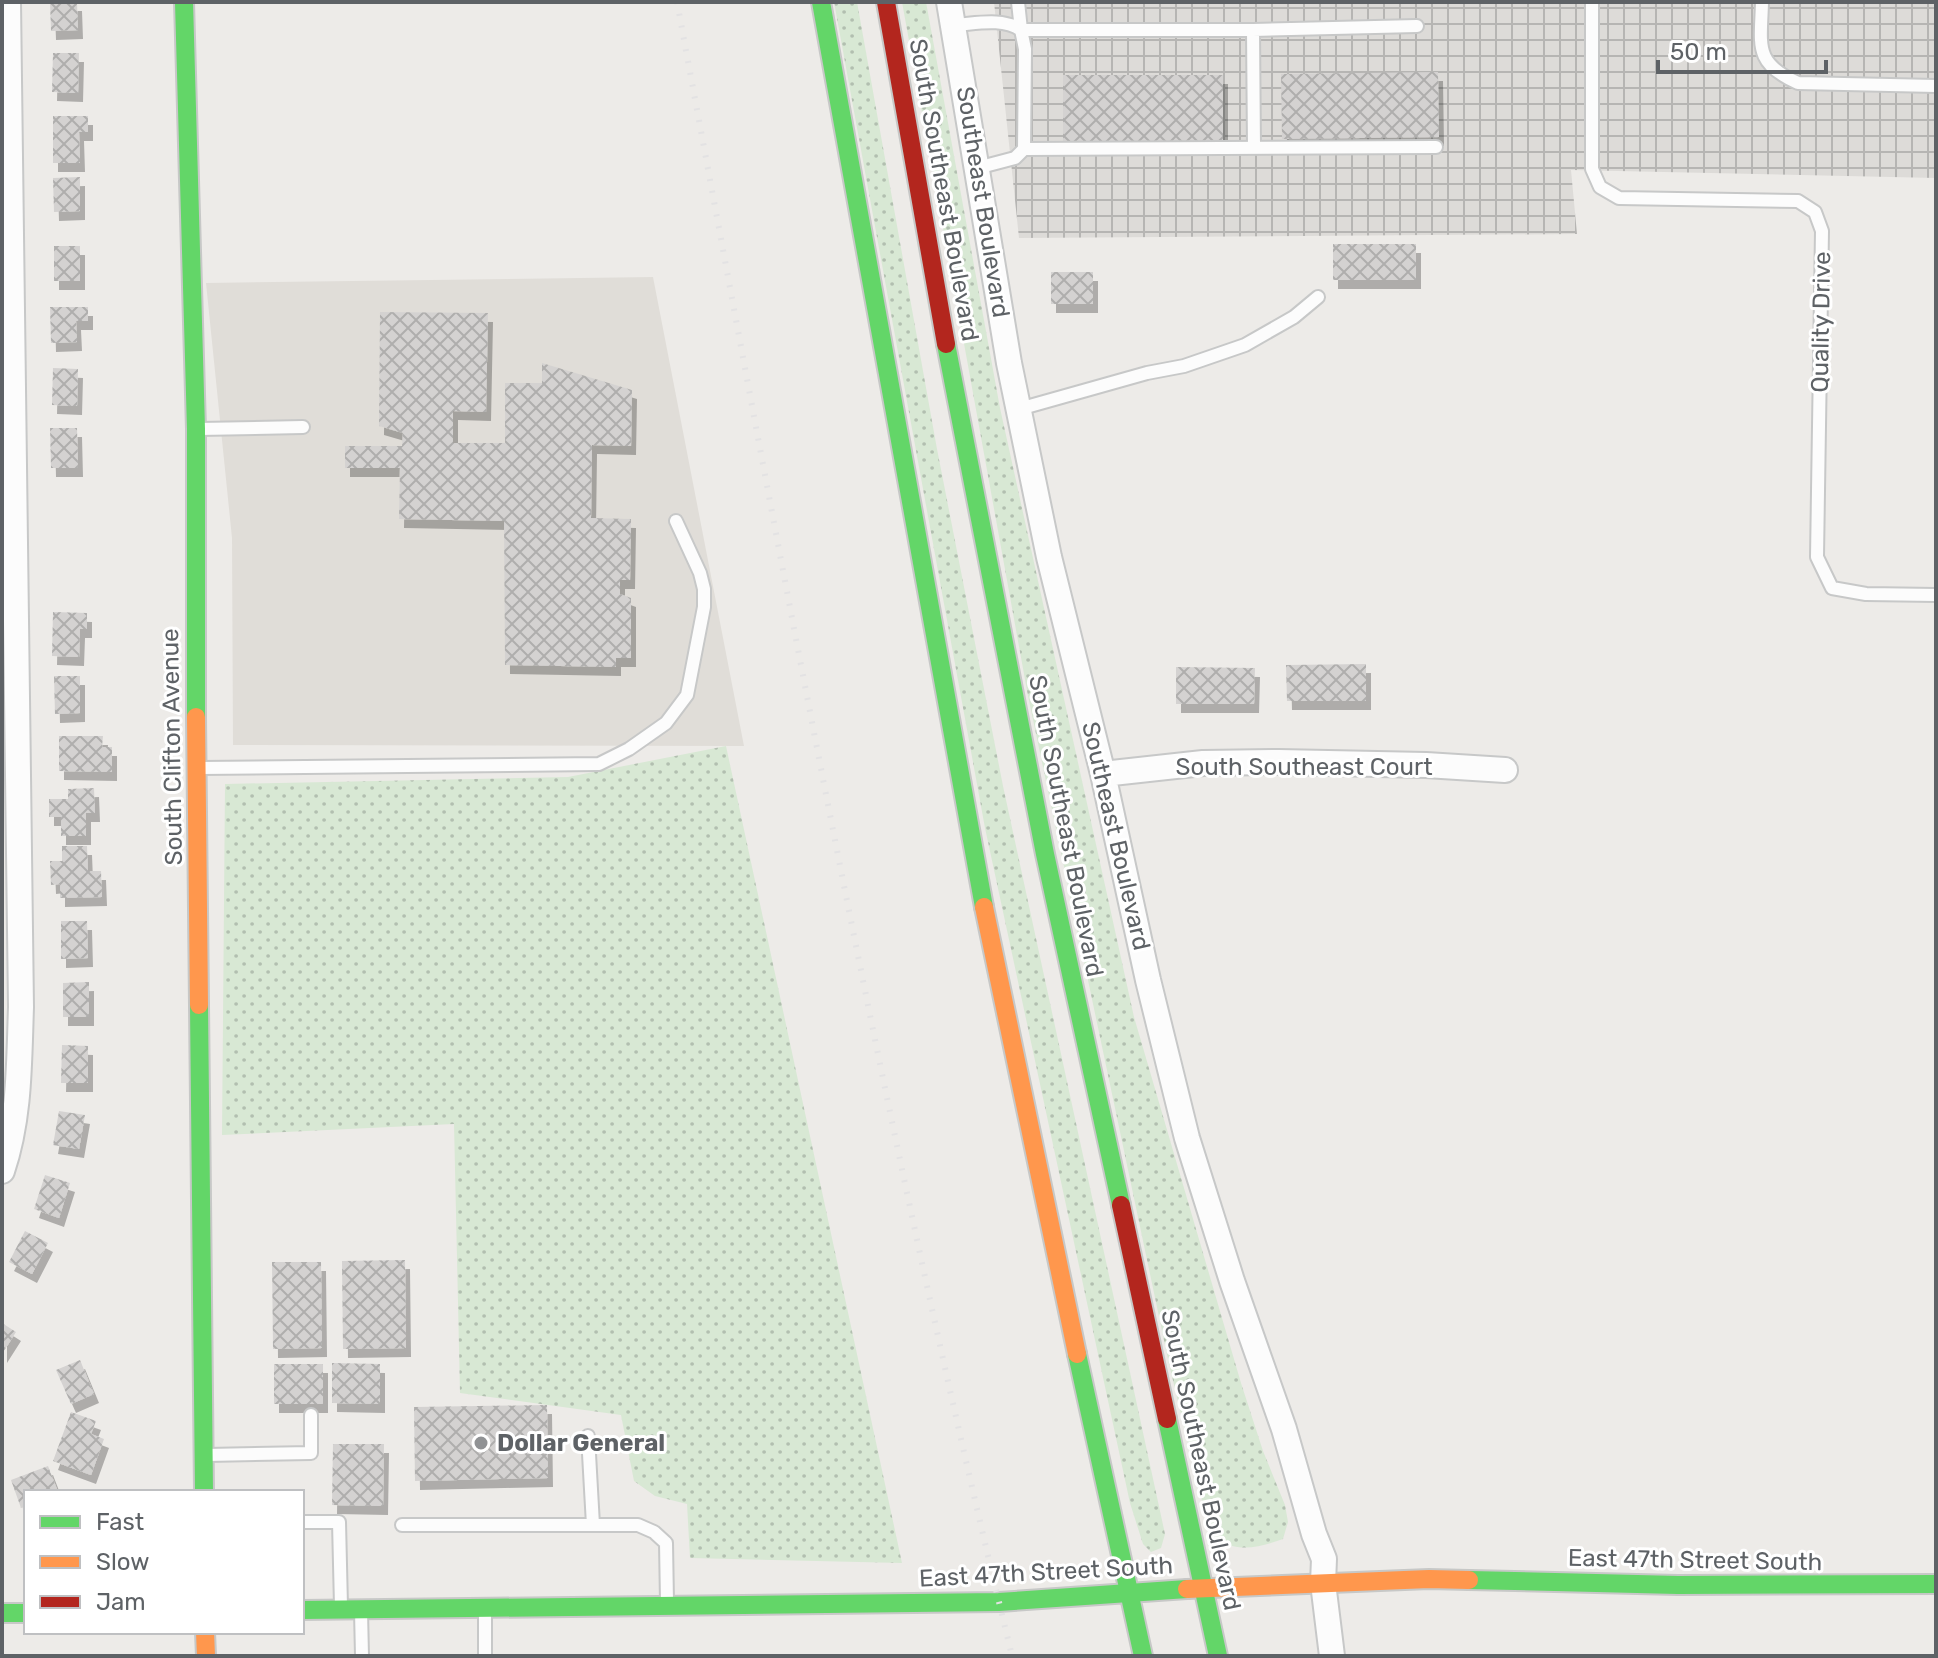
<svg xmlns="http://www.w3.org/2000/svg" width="1938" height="1658" font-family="Rubik,sans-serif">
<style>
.industrial{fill:url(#industrial-grid)}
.education{fill:#e0ddd8}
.grass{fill:url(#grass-dots)}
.building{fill:url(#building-cross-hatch);filter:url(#shadow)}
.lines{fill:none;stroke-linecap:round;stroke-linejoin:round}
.lane-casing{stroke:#c7c8c8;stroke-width:16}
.street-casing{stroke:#c7c8c8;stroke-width:28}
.fast-casing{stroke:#c7c8c7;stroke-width:22}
.slow-casing{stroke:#c7c8c7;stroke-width:22}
.jam-casing{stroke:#c7c8c7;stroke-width:22}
.lane{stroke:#fcfcfc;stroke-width:12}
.street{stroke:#fcfcfc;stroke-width:24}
.fast{stroke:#63d668;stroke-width:18}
.slow{stroke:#ff974d;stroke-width:18}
.jam{stroke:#b3261e;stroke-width:18}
.rail{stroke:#e3e2e3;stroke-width:6;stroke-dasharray:2 10;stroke-linecap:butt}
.poi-dot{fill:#909294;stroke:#fff;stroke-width:3}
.labels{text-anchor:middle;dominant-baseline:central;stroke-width:6;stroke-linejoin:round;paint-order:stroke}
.street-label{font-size:24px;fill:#5e6266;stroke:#fff}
.poi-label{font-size:24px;font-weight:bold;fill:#5e6266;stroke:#fff;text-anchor:start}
</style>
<defs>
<pattern id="industrial-grid" width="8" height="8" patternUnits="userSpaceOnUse" patternTransform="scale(2)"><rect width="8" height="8" fill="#dddbd8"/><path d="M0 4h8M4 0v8" fill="none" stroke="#b6b5b3"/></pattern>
<pattern id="grass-dots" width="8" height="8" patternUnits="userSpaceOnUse" patternTransform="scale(2)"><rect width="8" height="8" fill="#d8e8d4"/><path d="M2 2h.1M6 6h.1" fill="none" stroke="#b2bfb0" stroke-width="1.8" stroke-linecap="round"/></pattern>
<pattern id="building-cross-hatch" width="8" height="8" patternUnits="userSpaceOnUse" patternTransform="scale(2)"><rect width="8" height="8" fill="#d4d2d1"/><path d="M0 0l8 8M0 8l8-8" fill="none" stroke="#afaead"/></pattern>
<filter id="shadow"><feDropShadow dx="5" dy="9" stdDeviation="0" flood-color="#0004"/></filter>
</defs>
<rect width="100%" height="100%" fill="#edebe8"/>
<!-- industrial -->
<path class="industrial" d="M994,2H1936V178L1571,170L1577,234L1019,238Z"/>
<!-- education -->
<path class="education" d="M653,277L744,746L233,745L232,538L206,283Z"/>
<!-- grass -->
<path class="grass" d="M834,2H857L937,449L1003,786L1165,1534L1161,1548L1151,1552L1143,1544L1130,1503L985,828Z
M902,2H926L1000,408L1134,1017L1241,1383L1263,1451L1285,1505L1288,1522L1283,1539C1254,1549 1239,1552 1211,1538L1169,1364L1028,696Z
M726,746L902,1563L690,1558L687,1504L655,1496L634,1481L621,1415L460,1393L454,1124L222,1135L225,784L568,777Z"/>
<!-- building -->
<path class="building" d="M50,2H77L78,30L51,31Z
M53,53H79L78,93L52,92Z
M1438,72L1439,137L1282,139L1281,74Z
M1063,75H1223V141H1063Z
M53,116H88V132H79L80,163H53Z
M80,177V211L54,212L53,178Z
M1333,244H1416V280H1333Z
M54,246H80V281H54Z
M1051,272H1093V304H1051Z
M50,307H88V321H76L77,342L51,343Z
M380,312L488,313L486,412L453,411V443H505V383H542V363L632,390L631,446L592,445L591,518L631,519L630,580H620V594L631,598V658H616V667L505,665L504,521L399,519L400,468H345V446H402L403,433L379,426Z
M53,368L78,369L77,406L52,405Z
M50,428H77L78,468H51Z
M53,612L87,613V629H80L79,657L52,656Z
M1366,664V701H1287L1286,665Z
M1176,667L1255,668L1254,704H1176Z
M54,676H80V713L55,714Z
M59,736H103L102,747H112V772L59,771Z
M94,788L95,813H86V836H61V817H49V799H68V789Z
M62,846H87L88,871H101L102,897L60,898V884L51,885L50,861H62Z
M61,921H87L88,958L61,959Z
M89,982V1017H63V983Z
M62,1045L88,1046V1083H61Z
M59,1111L85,1115L79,1149L53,1145Z
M45,1175L70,1183L59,1218L34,1209Z
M25,1231L48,1243L32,1274L9,1262Z
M405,1260L406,1348L343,1349L342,1261Z
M272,1262H321L322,1348L273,1349Z
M2,1323L16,1332L2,1354Z
M80,1360L94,1394L71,1404L56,1370Z
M332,1363L380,1364V1404L332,1403Z
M274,1364H323V1404H274Z
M547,1405L548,1478L415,1481L414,1407Z
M71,1412L96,1421L91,1434L104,1439L91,1475L53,1461Z
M333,1444H384L383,1506L332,1505Z
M48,1466L58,1492H26V1506L21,1508L11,1480Z"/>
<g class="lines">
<!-- lane casing -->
<g class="lane-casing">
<path id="lane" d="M1018,2L1021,30H1253L1254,148
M1592,2V169L1600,187L1619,198L1798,201L1815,212L1822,231L1817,557L1832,588L1866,594L1936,595
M1762,2C1761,45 1753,63 1798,83L1936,86
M953,25C975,24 1002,17 1021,30L1025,49L1024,149L1015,158L977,168
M1253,30L1417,26
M1024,149L1436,147
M1019,409L1147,373L1184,366L1245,345L1294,317L1318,297
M199,429L303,427
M200,768L599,764L629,749L666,723L687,695L704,607V589L700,573L676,521
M588,1436L593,1525
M207,1455L311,1453V1415
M302,1522H339L341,1606
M402,1525H638L654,1532L666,1543L667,1602
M361,1611L362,1656
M485,1611V1656"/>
</g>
<!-- street casing -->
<g class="street-casing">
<path id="street" d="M949,2L1009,363L1049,557L1103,774L1148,980L1187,1138L1232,1281L1284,1429L1314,1534L1324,1559L1323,1583L1332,1656
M1103,774L1203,763L1279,762L1426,765L1505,770
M2,1171C20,1118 19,1062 21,1007L8,2"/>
</g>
<!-- fast casing -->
<g class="fast-casing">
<path id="fast" d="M184,2L196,429V717
M821,2L984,907
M946,344L1045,854L1121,1205
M199,1005L204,1492
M1077,1354L1143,1656
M1167,1419L1218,1656
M1469,1580L1678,1585L1936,1584
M302,1610L999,1602L1187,1589
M2,1613H26"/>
</g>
<!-- slow casing -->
<g class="slow-casing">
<path id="slow" d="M196,717L199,1005
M984,907L1077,1354
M1187,1589L1429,1579L1469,1580
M205,1632L206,1656"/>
</g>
<!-- jam casing -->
<g class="jam-casing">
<path id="jam" d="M886,2L946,344
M1121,1205L1167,1419"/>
</g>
<!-- lane -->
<use href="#lane" class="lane"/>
<!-- street -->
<use href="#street" class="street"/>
<!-- fast -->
<use href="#fast" class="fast"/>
<!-- slow -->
<use href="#slow" class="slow"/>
<!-- jam -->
<use href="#jam" class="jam"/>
<!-- rail -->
<path class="rail" d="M677,2C780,555 879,1109 1012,1656"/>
</g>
<!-- markers -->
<circle class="poi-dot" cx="481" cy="1443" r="8"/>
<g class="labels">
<!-- street labels -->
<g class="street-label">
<text transform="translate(944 190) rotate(80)">South Southeast Boulevard</text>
<text transform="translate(983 202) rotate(81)">Southeast Boulevard</text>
<text transform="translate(1821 322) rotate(-89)">Quality Drive</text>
<text transform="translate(172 747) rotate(-91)">South Clifton Avenue</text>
<text x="1304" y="767">South Southeast Court</text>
<text transform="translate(1066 826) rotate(79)">South Southeast Boulevard</text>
<text transform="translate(1116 836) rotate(77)">Southeast Boulevard</text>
<text transform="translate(1201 1460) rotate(78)">South Southeast Boulevard</text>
<text transform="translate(1695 1560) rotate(1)">East 47th Street South</text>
<text transform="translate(1046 1572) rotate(-3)">East 47th Street South</text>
</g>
<!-- poi labels -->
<g class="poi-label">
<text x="497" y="1443">Dollar General</text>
</g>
</g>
<!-- border -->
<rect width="1938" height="1658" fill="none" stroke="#5e6266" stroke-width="8"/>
<!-- legend -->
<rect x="24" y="1490" width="280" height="144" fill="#ffffff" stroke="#bfc0c2" stroke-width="2"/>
<rect x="40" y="1516" width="40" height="12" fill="#63d668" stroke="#bfc0c2" stroke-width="2"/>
<text x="96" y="1530" font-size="24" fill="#5e6266">Fast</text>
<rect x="40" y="1556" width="40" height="12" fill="#ff974d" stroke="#bfc0c2" stroke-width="2"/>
<text x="96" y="1570" font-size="24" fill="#5e6266">Slow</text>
<rect x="40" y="1596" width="40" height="12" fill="#b3261e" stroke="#bfc0c2" stroke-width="2"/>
<text x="96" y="1610" font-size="24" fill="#5e6266">Jam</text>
<!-- scale -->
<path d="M1658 60v12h168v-12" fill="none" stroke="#5e6266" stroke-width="4"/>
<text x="1670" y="60" font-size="24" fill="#5e6266" stroke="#ffffff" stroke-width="6" paint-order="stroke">50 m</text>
</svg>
